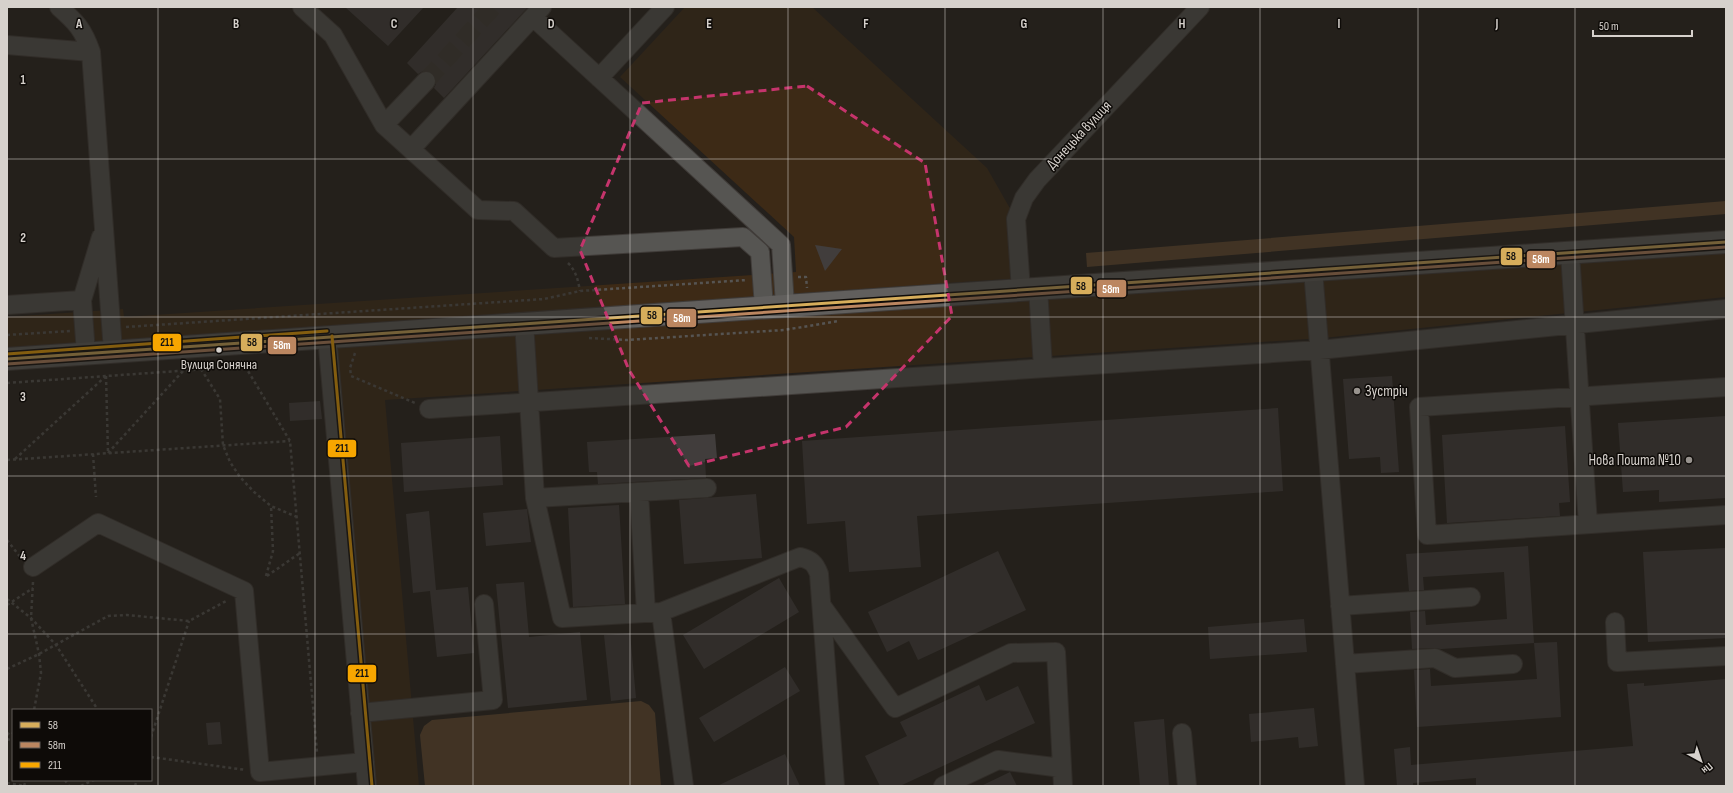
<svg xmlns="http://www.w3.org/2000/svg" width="1733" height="793" font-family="'Sofia Sans Condensed',sans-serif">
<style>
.green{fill:#3d2a16}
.forest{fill:#644a30}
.building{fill:#413d3c}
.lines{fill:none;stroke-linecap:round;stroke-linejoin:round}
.minor-tunnel{stroke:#3f3b36;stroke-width:18;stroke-dasharray:18 9;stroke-linecap:butt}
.minor-casing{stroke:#403c39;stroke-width:20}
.major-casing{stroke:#403c39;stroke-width:24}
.path{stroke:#565452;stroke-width:2.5;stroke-dasharray:3 3;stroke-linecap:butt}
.minor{stroke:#565552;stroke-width:18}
.major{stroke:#615f5d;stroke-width:22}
.bus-1-casing{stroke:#0e0b08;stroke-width:6}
.bus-2-casing{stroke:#0e0b08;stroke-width:6}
.bus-3-casing{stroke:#0e0b08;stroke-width:6}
.bus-1{stroke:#d6ad5b;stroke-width:3}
.bus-2{stroke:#bb8660;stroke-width:3}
.bus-3{stroke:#f7a600;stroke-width:3}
.marked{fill:none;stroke:#c5346c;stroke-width:3;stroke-dasharray:8 5;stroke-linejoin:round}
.grid{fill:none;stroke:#d6d1cc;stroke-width:1;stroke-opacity:0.55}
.bus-dot{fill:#d6d1cc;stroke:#0e0b08;stroke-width:1.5}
.poi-dot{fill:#98938e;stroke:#0e0b08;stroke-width:1.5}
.labels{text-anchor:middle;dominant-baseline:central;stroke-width:3;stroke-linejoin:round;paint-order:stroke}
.bus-label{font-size:14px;fill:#d6d1cc;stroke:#0e0b08}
.street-label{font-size:15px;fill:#d6d1cc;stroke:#0e0b08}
.poi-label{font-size:15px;fill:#d6d1cc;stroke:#0e0b08;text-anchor:start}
.grid-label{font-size:13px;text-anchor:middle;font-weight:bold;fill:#d6d1cc;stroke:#0e0b08;stroke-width:3;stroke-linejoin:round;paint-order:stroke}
.line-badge{stroke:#0e0b08;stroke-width:1.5}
.badge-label{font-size:11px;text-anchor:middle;font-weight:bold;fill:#fff}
.pale-badge-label{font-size:11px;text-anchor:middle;font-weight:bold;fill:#111}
</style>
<rect width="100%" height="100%" fill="#24201c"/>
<!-- green -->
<path class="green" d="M685,7H812L987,168L1016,219L1020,278L7,348V317L123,309L124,317L796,272L794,237L620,77Z
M1726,251V297L1323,338L385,400L419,786H374L335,344Z"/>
<!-- forest -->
<path class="forest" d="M1726,201V214L1087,267L1086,253Z
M641,701L649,705L655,713L661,786H425L420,735L424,726L432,720Z"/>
<!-- building -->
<path class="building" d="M345,7H424L388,46Z
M458,7H528L444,98L434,88L436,84V78L433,73L423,71L418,74L407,63Z
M815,245L842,249L825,271Z
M1392,376L1399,472L1381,473L1380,457L1349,459L1343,379Z
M320,401L322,419L290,421L289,403Z
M1278,408L1283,491L917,516L921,567L849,572L845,521L807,524L802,441Z
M1726,416V498L1659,502V490L1623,492L1618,423Z
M1565,426L1570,502L1559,503L1560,516L1447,523L1442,435Z
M715,434L717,458L705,459L706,478L598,484L597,472H589L587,442Z
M500,436L503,485L404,492L401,443Z
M756,494L762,558L684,564L679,500Z
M619,505L625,604L573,607L568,508Z
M527,509L531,542L486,546L483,513Z
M429,511L436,590L468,587L474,653L437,657L430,591L413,593L406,514Z
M1528,546L1534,643L1441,649L1434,648L1412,649L1410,612L1425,611L1426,625L1507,619L1504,572L1423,577L1424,590L1409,591L1406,554Z
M1726,548V638L1648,642L1643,552Z
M998,551L1026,610L918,660L909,641L887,652L868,612Z
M779,578L799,612L704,669L683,635Z
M524,582L529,637L580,632L587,700L508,708L496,584Z
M1304,619L1307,652L1210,659L1208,627Z
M630,633L636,698L611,701L604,635Z
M1557,642L1561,717L1417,727L1414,670L1430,669L1431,686L1537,679L1534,643Z
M785,667L800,691L714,742L699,718Z
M1726,679V786H1476V778L1413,783V786H1397L1394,749L1410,747L1411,765L1633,746L1627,684L1644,683V686Z
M979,685L986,701L1018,686L1035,723L900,786H880L865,756L907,736L900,722Z
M1314,708L1318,746L1299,748L1298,737L1251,742L1249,714Z
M1164,719L1169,786H1140L1134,722Z
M220,722L222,744L208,745L206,723Z
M785,754L800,786H717Z
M1010,772L1017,786H981Z"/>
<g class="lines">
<!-- minor-tunnel -->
<path class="minor-tunnel" d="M426,81L493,7"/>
<!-- minor casing -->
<g class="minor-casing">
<path id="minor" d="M59,7C76,22 83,29 91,52L113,351
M302,7L333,35L384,125L478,210L514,211L554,248L743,237L760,252L764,307
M533,17L781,245L785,305
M7,45L91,52
M599,78L665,7
M384,125L426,81
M411,149L542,7
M1570,253L1588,524
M1313,270L1355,786
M1038,288L1043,368
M1021,290L1016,219L1024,198L1037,180L1200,7
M7,305L82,300
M524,322L535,498L562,618L661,612L800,557C811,560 815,563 819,574L835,786
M327,336L367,786
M86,353L82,300L101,237
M1726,387L1419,407L1427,535L1726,515
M429,409L1319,350L1726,309
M639,492L646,613
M535,498L707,488
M33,567L98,523L244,591L260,772L365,762
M822,606L895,708L1011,653L1056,652L1063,786
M1340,606L1471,597
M661,612L684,786
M1615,622L1617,662L1726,656
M1345,664L1435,658L1455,668L1513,664
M360,713L493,700L484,604
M1182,733L1187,786
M943,786L998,760L1062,768"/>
</g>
<!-- major casing -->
<g class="major-casing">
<path id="major" d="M7,359L1726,242"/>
</g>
<!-- path -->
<path class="path" d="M568,263C576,271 578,280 580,291
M798,277H806L807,288
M126,327L544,299L580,291L747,280
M7,335L70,331
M589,338L627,340L784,330L839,321
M355,353L350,368L351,376L415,403
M242,361L290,441L317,752
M201,369L220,399L223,445L230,462L240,477L254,492L271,506L297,517
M106,376L108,453
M7,383L221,368L241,361
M108,453L183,371
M93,454L96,497
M15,459L106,376
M7,460L290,441
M7,540L21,558
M266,576L273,551L271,506
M267,576L300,553
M33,582L31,618L39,654L41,673L34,710
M7,599L31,618L56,645L98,710
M7,605L33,588
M7,669L39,654L108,616L127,615L189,621L228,600
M7,735L10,732L13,733
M151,737L189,621
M7,739L13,741
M151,757L246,770
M65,780L69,786
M7,783L25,786
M24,786L26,780
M81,786L94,780
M135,786L137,780"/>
<!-- minor -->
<use href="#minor" class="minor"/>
<!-- major -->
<use href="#major" class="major"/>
<!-- bus-1 casing -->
<g class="bus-1-casing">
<path id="bus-1" d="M7,359L1726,242"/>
</g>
<!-- bus-2 casing -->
<g class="bus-2-casing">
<path id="bus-2" d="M7,364L1726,247"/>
</g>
<!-- bus-3 casing -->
<g class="bus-3-casing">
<path id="bus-3" d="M332,336L372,786
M7,354L327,331"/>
</g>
<!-- bus-1 -->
<use href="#bus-1" class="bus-1"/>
<!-- bus-2 -->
<use href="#bus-2" class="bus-2"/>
<!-- bus-3 -->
<use href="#bus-3" class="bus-3"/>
</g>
<!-- marked area -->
<path d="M0 0H1733V793H0ZM807,86L925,163L952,316L846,427L689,466L629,370L580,250L642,103Z" fill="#24201c" fill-opacity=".55" fill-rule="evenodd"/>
<path class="marked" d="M807,86L925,163L952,316L846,427L689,466L629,370L580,250L642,103Z"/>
<!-- grid -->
<path class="grid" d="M158,7V786M315,7V786M473,7V786M630,7V786M788,7V786M945,7V786M1103,7V786M1260,7V786M1418,7V786M1575,7V786M7,159H1726M7,317H1726M7,476H1726M7,634H1726"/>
<!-- markers -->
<circle class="bus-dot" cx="219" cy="350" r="3.5"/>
<g class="poi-dot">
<circle cx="1357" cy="391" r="4"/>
<circle cx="1689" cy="460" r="4"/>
</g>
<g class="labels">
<!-- bus labels -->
<g class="bus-label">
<text x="219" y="364">Вулиця Сонячна</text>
</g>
<!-- street labels -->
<g class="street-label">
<text transform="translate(1079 135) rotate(-47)">Донецька вулиця</text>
</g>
<!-- poi labels -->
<g class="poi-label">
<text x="1365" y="391">Зустріч</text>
<text x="1681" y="460" text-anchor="end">Нова Пошта №10</text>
</g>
</g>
<g class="grid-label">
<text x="79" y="28">A</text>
<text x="236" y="28">B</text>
<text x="394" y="28">C</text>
<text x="551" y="28">D</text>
<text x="709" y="28">E</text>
<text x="866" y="28">F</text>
<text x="1024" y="28">G</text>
<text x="1182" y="28">H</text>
<text x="1339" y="28">I</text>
<text x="1497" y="28">J</text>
<text x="23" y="84">1</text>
<text x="23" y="242">2</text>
<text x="23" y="401">3</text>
<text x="23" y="560">4</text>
</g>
<g class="line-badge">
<rect x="1500" y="247" width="23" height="19" rx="4" fill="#d6ad5b"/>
<rect x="1526" y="250" width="30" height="19" rx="4" fill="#bb8660"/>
<rect x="1070" y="276" width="23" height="19" rx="4" fill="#d6ad5b"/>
<rect x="1096" y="279" width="31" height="19" rx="4" fill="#bb8660"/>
<rect x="640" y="306" width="23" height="19" rx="4" fill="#d6ad5b"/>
<rect x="666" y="308" width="31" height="20" rx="4" fill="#bb8660"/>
<rect x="240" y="333" width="23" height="19" rx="4" fill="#d6ad5b"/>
<rect x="152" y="333" width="30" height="19" rx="4" fill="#f7a600"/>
<rect x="267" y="336" width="30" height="19" rx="4" fill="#bb8660"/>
<rect x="327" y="439" width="30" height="19" rx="4" fill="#f7a600"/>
<rect x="347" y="664" width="30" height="19" rx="4" fill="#f7a600"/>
</g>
<g class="badge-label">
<text x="1541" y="263">58т</text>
<text x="1111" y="293">58т</text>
<text x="682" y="322">58т</text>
<text x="282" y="349">58т</text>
</g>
<g class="pale-badge-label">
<text x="1511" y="260">58</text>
<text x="1081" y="290">58</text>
<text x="652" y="319">58</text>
<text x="252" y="346">58</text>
<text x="167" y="346">211</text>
<text x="342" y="452">211</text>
<text x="362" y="677">211</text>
</g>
<!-- border -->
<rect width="1733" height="793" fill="none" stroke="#d6d1cc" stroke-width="16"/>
<!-- legend -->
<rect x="12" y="709" width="140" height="72" fill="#0e0b08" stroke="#5e5a56"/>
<rect x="20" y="722" width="20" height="6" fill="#d6ad5b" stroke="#5e5a56"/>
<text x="48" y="729" font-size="12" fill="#d6d1cc">58</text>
<rect x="20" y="742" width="20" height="6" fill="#bb8660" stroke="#5e5a56"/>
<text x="48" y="749" font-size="12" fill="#d6d1cc">58т</text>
<rect x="20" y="762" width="20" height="6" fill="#f7a600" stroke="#5e5a56"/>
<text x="48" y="769" font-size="12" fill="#d6d1cc">211</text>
<!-- north arrow -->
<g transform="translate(1701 761) rotate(140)" stroke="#0e0b08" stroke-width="3" paint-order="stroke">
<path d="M0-3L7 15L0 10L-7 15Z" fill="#d6d1cc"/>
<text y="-6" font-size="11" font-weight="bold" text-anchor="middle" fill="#d6d1cc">Пн</text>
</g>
<!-- scale -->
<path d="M1593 30v6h99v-6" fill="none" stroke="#d6d1cc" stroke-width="2"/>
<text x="1599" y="30" font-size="12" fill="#d6d1cc" stroke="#0e0b08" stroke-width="3" paint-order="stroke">50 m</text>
</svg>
